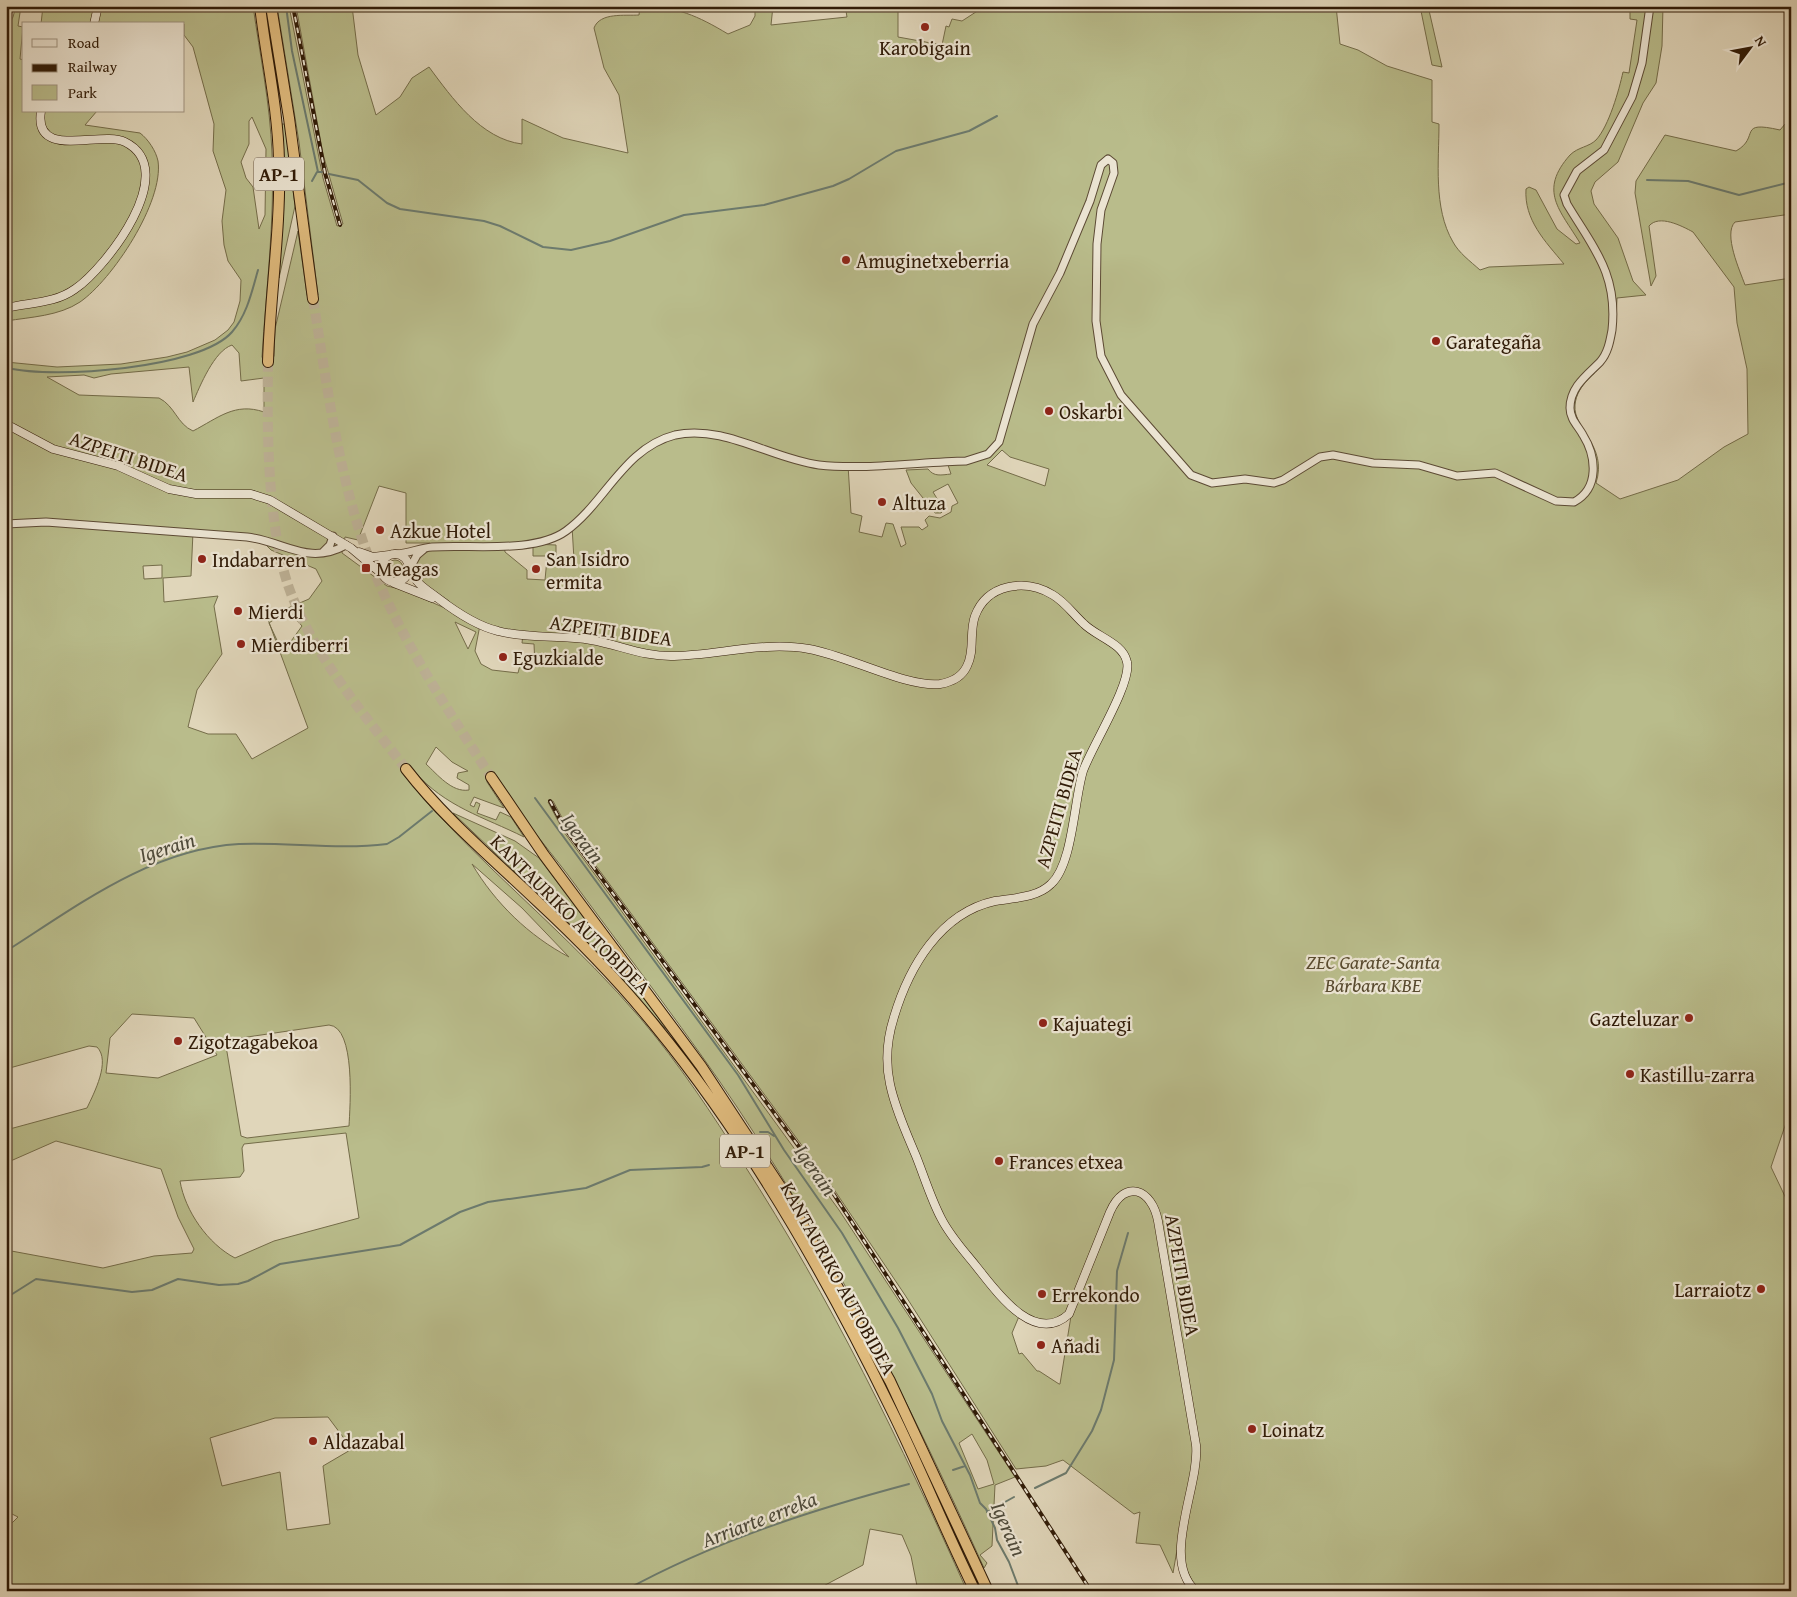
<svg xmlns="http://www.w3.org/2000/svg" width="1797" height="1597" font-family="'Gentium Book Plus',serif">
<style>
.green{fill:#b9bc8b;stroke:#746c49;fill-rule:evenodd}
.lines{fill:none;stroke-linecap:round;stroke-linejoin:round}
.stream{stroke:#6c7a6d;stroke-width:2}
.motorway-tunnel{stroke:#bdb196;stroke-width:10;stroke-dasharray:10 5;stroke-linecap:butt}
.tertiary-casing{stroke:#5c4a34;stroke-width:9}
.secondary-casing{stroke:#301b07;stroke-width:9}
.motorway-casing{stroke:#301b07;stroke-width:12}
.tertiary{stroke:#ebe4d2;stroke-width:7}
.secondary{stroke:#ebe4d2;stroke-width:8}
.motorway{stroke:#e0bb7d;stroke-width:10}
.rail-casing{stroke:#301b07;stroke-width:4}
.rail{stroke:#ebe4d2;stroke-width:2;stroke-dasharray:5.5;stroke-linecap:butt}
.poi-dot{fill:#8f2418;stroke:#ebe4d2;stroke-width:2}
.labels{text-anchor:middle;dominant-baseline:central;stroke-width:4.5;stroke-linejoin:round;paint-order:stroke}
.shield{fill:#ebe4d2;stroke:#685744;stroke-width:1}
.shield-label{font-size:19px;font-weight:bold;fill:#301b07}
.poi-label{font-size:20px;fill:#301b07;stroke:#ebe4d2;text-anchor:start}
.street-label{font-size:20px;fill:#301b07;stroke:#ebe4d2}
.park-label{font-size:20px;font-style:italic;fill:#594b2f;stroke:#ebe4d2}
.water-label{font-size:21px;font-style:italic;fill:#4e4a3a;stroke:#ebe4d2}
</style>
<rect width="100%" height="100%" fill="#e0d6ba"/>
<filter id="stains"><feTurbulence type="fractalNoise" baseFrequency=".004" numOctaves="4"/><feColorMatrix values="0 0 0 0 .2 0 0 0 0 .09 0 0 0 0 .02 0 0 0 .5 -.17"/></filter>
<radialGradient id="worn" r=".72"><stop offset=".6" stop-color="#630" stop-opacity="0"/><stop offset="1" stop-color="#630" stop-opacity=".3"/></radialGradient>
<!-- green -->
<path class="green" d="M16,6H21L18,26L23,27L20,59L24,60V111H97L85,125L140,133C148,139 156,151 158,161C164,202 112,280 80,302C59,316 31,317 6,321V30L13,17Z
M43,6H253C260,55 270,103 272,153C275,221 266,289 262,357L264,361L273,358L274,356L275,329L298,231L307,295L308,297L318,295L299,142L277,6H289L323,178L337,226L343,224L323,154L296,6H352L358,55L376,115L400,97L412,78L429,67C452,98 481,139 522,144V119L563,138L628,153L619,95L604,68L594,28C600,12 625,16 639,15L640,6C676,6 698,16 728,34L750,25L755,16V6H773L771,25L847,17L846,11C864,6 880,6 898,9V37L942,45L946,26L949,27L952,19L962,21L982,8L976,6H1336L1340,44L1358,50L1387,66L1432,80V122L1439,124C1439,161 1433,208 1453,242C1459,253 1470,261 1480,270L1489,267L1564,264C1545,241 1524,220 1526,189L1529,187L1536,190L1557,229L1576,244L1580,243C1560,210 1538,191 1570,155C1578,147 1589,147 1596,140C1609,126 1619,90 1623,72L1629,73L1637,20L1630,19V6H1663L1662,46L1656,83L1643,103L1618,162L1595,182L1591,191L1594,204L1618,238L1633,281L1646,295L1617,298C1616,317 1617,341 1607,358C1597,375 1577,383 1575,405C1573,430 1608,445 1596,483L1620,499L1678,480L1724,447L1748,434L1747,369L1737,323L1734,287L1693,232C1682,226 1659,214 1649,226L1656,276L1651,286L1635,193L1636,181L1665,135L1736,151C1761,137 1736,120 1780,130L1791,117V214L1735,222C1723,234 1740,271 1745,285L1791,278V1122L1787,1120L1771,1167L1791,1209V1591H1199C1189,1578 1185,1564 1177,1550L1173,1573L1160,1545L1136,1543L1140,1512L1134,1514L1063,1460L1046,1466L1016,1469L905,1295L831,1185L566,825L553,801L548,802L564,832L839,1210L1015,1477L995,1485L992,1546L980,1555L987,1563L984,1568C907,1397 825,1234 718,1079C670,1010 618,943 568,875C545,845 515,810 497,776L494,775L487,780V782L504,808L474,797L470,805L474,807L476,802L480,804L477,813L496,820L500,812L511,817L524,837C484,817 445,807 414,771L403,772V774C417,790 430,808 446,823C510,890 581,948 641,1019C679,1064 712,1113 743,1163C831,1299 901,1443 967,1591H918L911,1556L902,1535L870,1529L863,1565L814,1591H6V1529L18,1517L6,1511V1250L103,1268L154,1256L192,1253L194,1249L178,1217L161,1169L56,1141L6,1163V1130L87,1108C94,1093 111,1061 97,1047L89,1046L6,1069V362L57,367L121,364L167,357L187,352L215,340L228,330L234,322L240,301L241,280L228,261L224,245L222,221L226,190L213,151L214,124L193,47L184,35V24H41ZM252,117L266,149L265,215L259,229L253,187L246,178L241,162L249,144V121ZM232,345L239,353L241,381L264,378V412C235,402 218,418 193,431C177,424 175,406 159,398L79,395L47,377L84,375L94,378L111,374L189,367L193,402C200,386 214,351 232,345ZM1002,450L1010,457L1049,469L1045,486L987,465ZM947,462L951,474C941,475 934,477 928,469L906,470L911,483L935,513H941L944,510L933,492L948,484L958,503L952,506L951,512L940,518L929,516L925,520L928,526L922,530L919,527H901L906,544L901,547L893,524L886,523L882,537L859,532L862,516L851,513L848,465ZM379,486L406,493V543H430L431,550C418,556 411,566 419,580L449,601L447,609L404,590L387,586L342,553L345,537L358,540ZM572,526L574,560L547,559L545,580L527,579V570L505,552L504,545L554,538ZM193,532L267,540V546L271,550L316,569L322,581L309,599L267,617L308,728L252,759L236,734H208L188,727L197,690L222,654L214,606L218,596L164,602L163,578L191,576ZM162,565V578L144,579L143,566ZM288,610L302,626L289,644L281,649L269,623ZM455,622L476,632L468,649ZM480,625L523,634L522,643L534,644L535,666L520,665L518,673L492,670L481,664L475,651ZM436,747L452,762L468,771L458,773L457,778L469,785V790C452,793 437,774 426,764ZM472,864L522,908L569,957C529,936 495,903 472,864ZM132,1014L194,1018L217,1055L158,1078L106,1073L110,1038ZM329,1025C356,1027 350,1107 349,1126L247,1138L241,1136L226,1046L227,1040ZM346,1133L359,1218L274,1241L235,1258C208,1244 185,1211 180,1181L240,1177L244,1171L242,1148L244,1144ZM1072,1310L1060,1384H1059L1039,1371H1037L1022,1353L1019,1354L1012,1333L1020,1314L1049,1324ZM328,1417L352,1449L323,1466L330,1524L287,1530L280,1472L222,1486L210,1438L275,1418ZM972,1434L987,1460L994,1484L978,1489L959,1443Z
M1420,6H1428L1442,67L1432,65Z
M282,124H285L295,206L279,278L284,185Z
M533,544L556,545V556H533Z
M387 568a8 8 0 1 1 16 0a8 8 0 1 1-16 0Z
M453,813L515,841L539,858L674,1038L576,930Z"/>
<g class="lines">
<!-- stream -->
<path class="stream" d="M286,6L292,51L318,172H322
M329,174L358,180L387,203L400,209L484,221L500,226L543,247L571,250L610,241L684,215L764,205L833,186L849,179L896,151L969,131L997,116
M1647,180L1688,181L1739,195L1791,182
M312,181L317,172
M8,368C53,379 200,369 232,332C247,315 252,291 258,270
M535,798L738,1075L784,1150L842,1233L898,1328L932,1394L942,1421L970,1475L980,1503L986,1509L995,1528L997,1540L1009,1562L1020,1591
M11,948C81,903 153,849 239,844C288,842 338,850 387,844L399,837L432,811
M760,1132H768L774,1136
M6,1298L36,1279L132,1292L152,1290L178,1279L219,1285L238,1284L248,1281L280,1264L400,1245L460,1212L488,1202L586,1188L630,1170L702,1167L709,1165
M953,1470L965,1466
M1035,1488L1066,1473L1092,1431L1101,1410L1114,1360L1117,1271L1128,1233
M987,1512L1014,1497
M624,1591C713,1542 811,1510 909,1484"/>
<!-- motorway-tunnel -->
<path class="motorway-tunnel" d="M313,299C328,390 340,491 376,576C406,647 449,712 491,777
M268,362C267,428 267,525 289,588C313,655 363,713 406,769"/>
<!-- tertiary casing -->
<g class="tertiary-casing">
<path id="tertiary" d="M6,524L46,522L247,537C286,542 308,566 346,545
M323,552L330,545L333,536
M395,554C408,554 419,548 432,547C470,544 534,554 566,531C605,503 624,448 675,435C723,424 772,459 819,465C863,470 921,462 966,461L988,454L999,442L1033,324L1060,273L1090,201L1101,165L1108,159L1113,163L1114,173L1101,210L1097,244L1096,321L1101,356L1121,395L1191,475L1212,483L1245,479L1274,483L1283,480L1320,457L1333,455L1373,463L1419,465L1457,476L1495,473L1556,501L1574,502C1600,488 1596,456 1583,435C1578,426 1570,419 1570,408C1570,387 1587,375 1600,362C1608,353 1610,341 1612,330C1618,274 1594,249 1567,204L1564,195L1577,171L1604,150L1632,97L1642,63L1650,6
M410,568L417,555L424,549"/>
</g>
<!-- secondary casing -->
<g class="secondary-casing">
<path id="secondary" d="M94,24L98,6
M6,308C30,302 54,304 75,289C106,268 182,170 125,142C101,130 33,161 41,111
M6,424L53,449L118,466L169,489L196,494H251L270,500L351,548L382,574
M359,552L373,557L389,555
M381 568a14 14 0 1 1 28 0a14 14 0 1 1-28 0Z
M409,569C416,584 426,589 439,599C456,612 477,626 498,631C528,639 561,635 591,640C620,645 644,657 674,656C718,655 765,641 809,649C846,655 907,688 940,684C952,682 962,677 967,666C975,651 969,632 975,616C987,584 1025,578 1053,595C1065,602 1074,615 1084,624C1097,637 1123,643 1127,662C1132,683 1092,746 1083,771C1074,800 1073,864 1051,884C1037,898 1013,898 995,901C940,913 909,967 894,1017C887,1039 885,1061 890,1084C895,1108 906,1132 916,1156C924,1176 931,1199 941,1218C950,1236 964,1251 976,1266C996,1291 1034,1346 1069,1314L1110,1212C1125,1178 1152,1189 1158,1221L1196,1445C1200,1486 1160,1560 1196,1591
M394,583L432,598"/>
</g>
<!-- motorway casing -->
<g class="motorway-casing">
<path id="motorway" d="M260,6C266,58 278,108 279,161C281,228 270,295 268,362
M271,6L289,118L313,299
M406,769C444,818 493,859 538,902C580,941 620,982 656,1027C751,1143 827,1277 892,1411C921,1470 946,1532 975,1591
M491,777L544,855L701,1066L789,1200L890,1381L988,1591"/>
</g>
<!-- tertiary -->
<use href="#tertiary" class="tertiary"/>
<!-- secondary -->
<use href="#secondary" class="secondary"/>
<!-- motorway -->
<use href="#motorway" class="motorway"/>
<!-- rail casing -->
<g class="rail-casing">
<path id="rail" d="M293,6L325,173L340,225
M550,801L564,827L833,1193L1091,1591"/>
</g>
<!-- rail -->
<use href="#rail" class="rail"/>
</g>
<!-- markers -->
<g class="poi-dot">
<circle cx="925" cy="27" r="5"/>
<circle cx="846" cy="260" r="5"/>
<circle cx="1436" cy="341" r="5"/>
<circle cx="1049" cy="411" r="5"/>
<circle cx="882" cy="502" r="5"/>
<circle cx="380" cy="530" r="5"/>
<circle cx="202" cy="559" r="5"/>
<rect x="361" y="563" width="10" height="10" rx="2.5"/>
<circle cx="536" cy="569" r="5"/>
<circle cx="238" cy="611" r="5"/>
<circle cx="241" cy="644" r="5"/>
<circle cx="503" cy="657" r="5"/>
<circle cx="1689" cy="1018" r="5"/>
<circle cx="1043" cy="1023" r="5"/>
<circle cx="178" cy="1041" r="5"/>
<circle cx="1630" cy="1074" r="5"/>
<circle cx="999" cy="1161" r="5"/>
<circle cx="1761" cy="1289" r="5"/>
<circle cx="1042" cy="1294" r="5"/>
<circle cx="1041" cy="1345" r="5"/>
<circle cx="1252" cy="1429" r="5"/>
<circle cx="313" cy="1441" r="5"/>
</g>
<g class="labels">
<!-- shield labels -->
<g class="shield">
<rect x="254" y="157.5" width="50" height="33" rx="4"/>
<rect x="720" y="1134.5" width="50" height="33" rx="4"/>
</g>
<g class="shield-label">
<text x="279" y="174">AP-1</text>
<text x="745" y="1151">AP-1</text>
</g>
<!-- poi labels -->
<g class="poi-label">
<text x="925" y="47" text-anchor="middle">Karobigain</text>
<text x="856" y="260">Amuginetxeberria</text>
<text x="1446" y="341">Garategaña</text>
<text x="1059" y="411">Oskarbi</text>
<text x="892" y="502">Altuza</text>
<text x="390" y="530">Azkue Hotel</text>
<text x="546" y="558">San Isidro<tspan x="546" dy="23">ermita</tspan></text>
<text x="212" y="559">Indabarren</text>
<text x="376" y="568">Meagas</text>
<text x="248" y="611">Mierdi</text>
<text x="251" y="644">Mierdiberri</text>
<text x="513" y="657">Eguzkialde</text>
<text x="1679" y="1018" text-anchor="end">Gazteluzar</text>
<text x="1053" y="1023">Kajuategi</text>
<text x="188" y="1041">Zigotzagabekoa</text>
<text x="1640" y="1074">Kastillu-zarra</text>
<text x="1009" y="1161">Frances etxea</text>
<text x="1751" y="1289" text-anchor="end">Larraiotz</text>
<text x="1052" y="1294">Errekondo</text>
<text x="1051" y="1345">Añadi</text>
<text x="1262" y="1429">Loinatz</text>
<text x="323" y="1441">Aldazabal</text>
</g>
<!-- street labels -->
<g class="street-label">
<text transform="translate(129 456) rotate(18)">AZPEITI BIDEA</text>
<text transform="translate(611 630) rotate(8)">AZPEITI BIDEA</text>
<text transform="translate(1058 808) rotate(-74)">AZPEITI BIDEA</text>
<text transform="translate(571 914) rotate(45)">KANTAURIKO AUTOBIDEA</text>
<text transform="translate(1183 1275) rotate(80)">AZPEITI BIDEA</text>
<text transform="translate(839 1278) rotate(61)">KANTAURIKO AUTOBIDEA</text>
</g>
<!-- park labels -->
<g class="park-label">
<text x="1373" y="961">ZEC Garate-Santa<tspan x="1373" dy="23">Bárbara KBE</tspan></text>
</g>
<!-- water labels -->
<g class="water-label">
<text transform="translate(583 838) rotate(54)">Igerain</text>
<text transform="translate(167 847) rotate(-17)">Igerain</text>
<text transform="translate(816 1170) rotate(55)">Igerain</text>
<text transform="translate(759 1519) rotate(-21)">Arriarte erreka</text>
<text transform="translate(1009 1529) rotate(66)">Igerain</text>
</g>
</g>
<!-- margin -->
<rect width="1797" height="1597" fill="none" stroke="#e0d6ba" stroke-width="25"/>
<rect x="8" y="8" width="1782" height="1582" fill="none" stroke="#301b07" stroke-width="2.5"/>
<rect x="12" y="12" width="1772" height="1572" fill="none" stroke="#301b07"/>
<!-- legend -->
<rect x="22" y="22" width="162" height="90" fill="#ebe4d2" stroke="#a09481"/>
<rect x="32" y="39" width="25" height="8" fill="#ebe4d2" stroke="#a09481"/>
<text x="68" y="48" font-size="15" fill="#301b07">Road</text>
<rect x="32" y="64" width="25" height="8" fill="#301b07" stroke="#a09481"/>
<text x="68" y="72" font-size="15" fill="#301b07">Railway</text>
<rect x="32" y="85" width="25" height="15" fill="#b9bc8b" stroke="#a09481"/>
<text x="68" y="98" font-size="15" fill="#301b07">Park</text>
<!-- north arrow -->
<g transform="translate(1750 48) rotate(58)" stroke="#ebe4d2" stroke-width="4" paint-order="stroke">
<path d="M0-4L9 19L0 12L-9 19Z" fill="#301b07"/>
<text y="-8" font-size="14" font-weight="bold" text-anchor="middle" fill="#301b07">N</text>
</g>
<rect width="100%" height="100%" filter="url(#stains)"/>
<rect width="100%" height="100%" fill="url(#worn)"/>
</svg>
